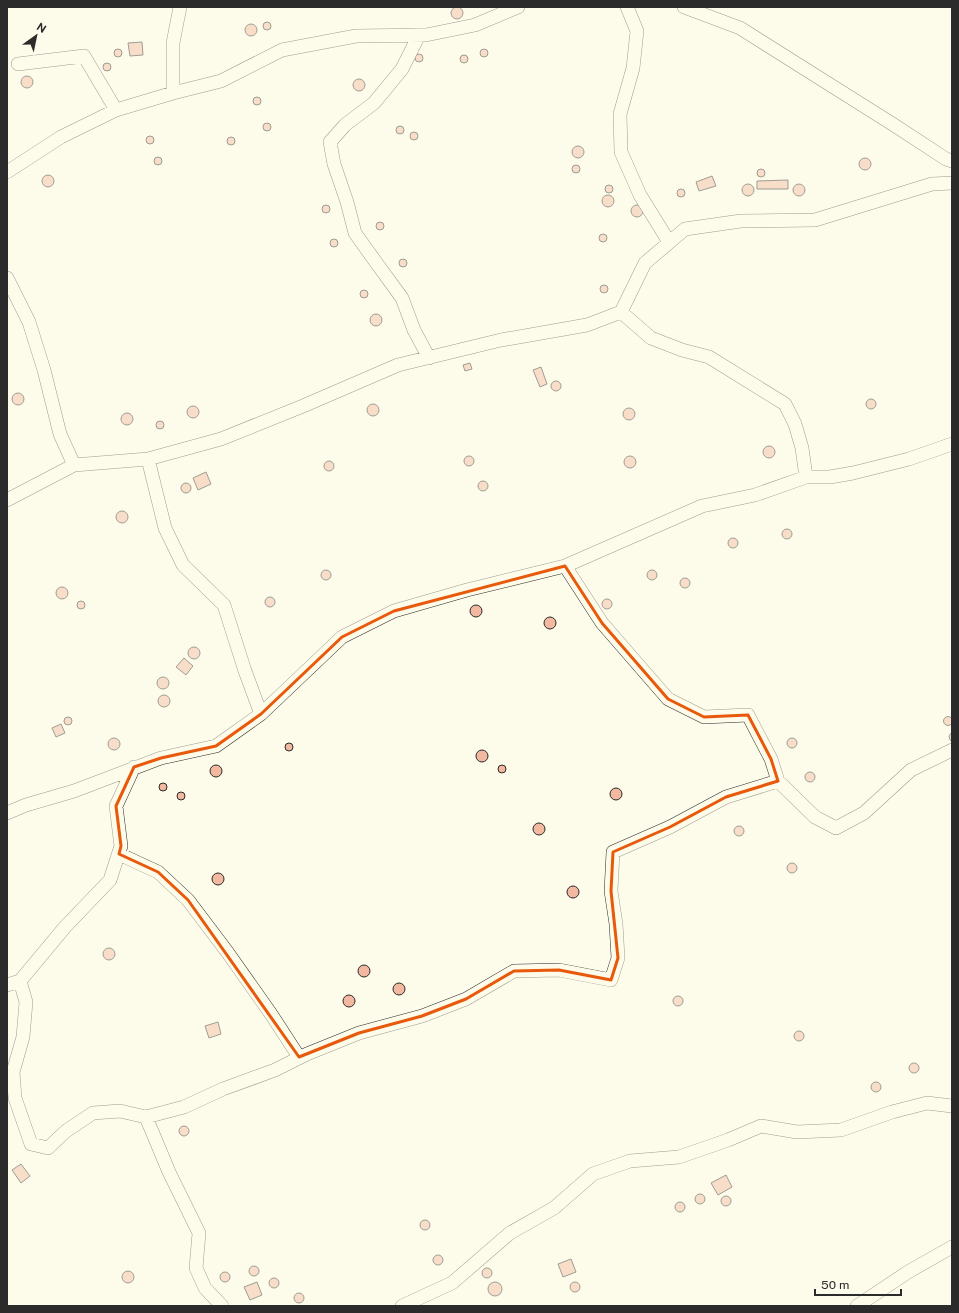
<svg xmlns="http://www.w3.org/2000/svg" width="959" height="1313" font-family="'Public Sans',sans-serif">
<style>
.building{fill:#f2b8a0;stroke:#2b2b2b}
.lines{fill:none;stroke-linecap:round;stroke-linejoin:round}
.minor-casing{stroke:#2b2b2b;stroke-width:14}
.minor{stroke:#fdfbea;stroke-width:13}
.marked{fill:none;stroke:#e8590c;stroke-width:3;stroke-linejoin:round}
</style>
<rect width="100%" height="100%" fill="#fdfbea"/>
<!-- building -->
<path class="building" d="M451 13a6 6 0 1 1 12 0a6 6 0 1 1-12 0Z
M263 26a4 4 0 1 1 8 0a4 4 0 1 1-8 0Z
M245 30a6 6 0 1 1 12 0a6 6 0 1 1-12 0Z
M142,42L143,55L130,56L128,43Z
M114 53a4 4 0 1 1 8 0a4 4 0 1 1-8 0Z
M480 53a4 4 0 1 1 8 0a4 4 0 1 1-8 0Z
M415 58a4 4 0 1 1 8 0a4 4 0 1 1-8 0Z
M460 59a4 4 0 1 1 8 0a4 4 0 1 1-8 0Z
M103 67a4 4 0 1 1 8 0a4 4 0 1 1-8 0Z
M21 82a6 6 0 1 1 12 0a6 6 0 1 1-12 0Z
M353 85a6 6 0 1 1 12 0a6 6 0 1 1-12 0Z
M253 101a4 4 0 1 1 8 0a4 4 0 1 1-8 0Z
M263 127a4 4 0 1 1 8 0a4 4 0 1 1-8 0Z
M396 130a4 4 0 1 1 8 0a4 4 0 1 1-8 0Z
M410 136a4 4 0 1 1 8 0a4 4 0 1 1-8 0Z
M146 140a4 4 0 1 1 8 0a4 4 0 1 1-8 0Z
M227 141a4 4 0 1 1 8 0a4 4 0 1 1-8 0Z
M572 152a6 6 0 1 1 12 0a6 6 0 1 1-12 0Z
M154 161a4 4 0 1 1 8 0a4 4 0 1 1-8 0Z
M859 164a6 6 0 1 1 12 0a6 6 0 1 1-12 0Z
M572 169a4 4 0 1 1 8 0a4 4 0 1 1-8 0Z
M757 173a4 4 0 1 1 8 0a4 4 0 1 1-8 0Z
M42 181a6 6 0 1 1 12 0a6 6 0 1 1-12 0Z
M712,176L716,186L699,191L696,182Z
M788,180V189H757V181Z
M742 190a6 6 0 1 1 12 0a6 6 0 1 1-12 0Z
M793 190a6 6 0 1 1 12 0a6 6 0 1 1-12 0Z
M605 189a4 4 0 1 1 8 0a4 4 0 1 1-8 0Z
M677 193a4 4 0 1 1 8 0a4 4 0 1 1-8 0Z
M602 201a6 6 0 1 1 12 0a6 6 0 1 1-12 0Z
M322 209a4 4 0 1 1 8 0a4 4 0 1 1-8 0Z
M631 211a6 6 0 1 1 12 0a6 6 0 1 1-12 0Z
M376 226a4 4 0 1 1 8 0a4 4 0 1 1-8 0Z
M599 238a4 4 0 1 1 8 0a4 4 0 1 1-8 0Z
M330 243a4 4 0 1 1 8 0a4 4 0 1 1-8 0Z
M399 263a4 4 0 1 1 8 0a4 4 0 1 1-8 0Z
M600 289a4 4 0 1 1 8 0a4 4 0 1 1-8 0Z
M360 294a4 4 0 1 1 8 0a4 4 0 1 1-8 0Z
M370 320a6 6 0 1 1 12 0a6 6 0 1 1-12 0Z
M470,363L472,369L465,371L463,365Z
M541,367L547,384L540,387L533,370Z
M551 386a5 5 0 1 1 10 0a5 5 0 1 1-10 0Z
M12 399a6 6 0 1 1 12 0a6 6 0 1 1-12 0Z
M866 404a5 5 0 1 1 10 0a5 5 0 1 1-10 0Z
M367 410a6 6 0 1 1 12 0a6 6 0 1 1-12 0Z
M187 412a6 6 0 1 1 12 0a6 6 0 1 1-12 0Z
M623 414a6 6 0 1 1 12 0a6 6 0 1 1-12 0Z
M121 419a6 6 0 1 1 12 0a6 6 0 1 1-12 0Z
M156 425a4 4 0 1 1 8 0a4 4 0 1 1-8 0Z
M763 452a6 6 0 1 1 12 0a6 6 0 1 1-12 0Z
M624 462a6 6 0 1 1 12 0a6 6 0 1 1-12 0Z
M464 461a5 5 0 1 1 10 0a5 5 0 1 1-10 0Z
M324 466a5 5 0 1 1 10 0a5 5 0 1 1-10 0Z
M206,472L211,484L198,490L193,478Z
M478 486a5 5 0 1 1 10 0a5 5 0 1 1-10 0Z
M181 488a5 5 0 1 1 10 0a5 5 0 1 1-10 0Z
M116 517a6 6 0 1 1 12 0a6 6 0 1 1-12 0Z
M782 534a5 5 0 1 1 10 0a5 5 0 1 1-10 0Z
M728 543a5 5 0 1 1 10 0a5 5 0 1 1-10 0Z
M321 575a5 5 0 1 1 10 0a5 5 0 1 1-10 0Z
M647 575a5 5 0 1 1 10 0a5 5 0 1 1-10 0Z
M680 583a5 5 0 1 1 10 0a5 5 0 1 1-10 0Z
M56 593a6 6 0 1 1 12 0a6 6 0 1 1-12 0Z
M265 602a5 5 0 1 1 10 0a5 5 0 1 1-10 0Z
M602 604a5 5 0 1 1 10 0a5 5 0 1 1-10 0Z
M77 605a4 4 0 1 1 8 0a4 4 0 1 1-8 0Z
M470 611a6 6 0 1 1 12 0a6 6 0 1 1-12 0Z
M544 623a6 6 0 1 1 12 0a6 6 0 1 1-12 0Z
M188 653a6 6 0 1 1 12 0a6 6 0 1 1-12 0Z
M184,658L193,666L186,675L176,667Z
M157 683a6 6 0 1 1 12 0a6 6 0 1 1-12 0Z
M158 701a6 6 0 1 1 12 0a6 6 0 1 1-12 0Z
M943.5 721a4.5 4.5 0 1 1 9 0a4.5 4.5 0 1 1-9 0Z
M64 721a4 4 0 1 1 8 0a4 4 0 1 1-8 0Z
M61,724L65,733L56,737L52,728Z
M952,732V741L950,740L949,736Z
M108 744a6 6 0 1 1 12 0a6 6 0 1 1-12 0Z
M787 743a5 5 0 1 1 10 0a5 5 0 1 1-10 0Z
M285 747a4 4 0 1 1 8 0a4 4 0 1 1-8 0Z
M476 756a6 6 0 1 1 12 0a6 6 0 1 1-12 0Z
M210 771a6 6 0 1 1 12 0a6 6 0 1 1-12 0Z
M498 769a4 4 0 1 1 8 0a4 4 0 1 1-8 0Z
M805 777a5 5 0 1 1 10 0a5 5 0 1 1-10 0Z
M159 787a4 4 0 1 1 8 0a4 4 0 1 1-8 0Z
M610 794a6 6 0 1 1 12 0a6 6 0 1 1-12 0Z
M177 796a4 4 0 1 1 8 0a4 4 0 1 1-8 0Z
M533 829a6 6 0 1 1 12 0a6 6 0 1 1-12 0Z
M734 831a5 5 0 1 1 10 0a5 5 0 1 1-10 0Z
M787 868a5 5 0 1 1 10 0a5 5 0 1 1-10 0Z
M212 879a6 6 0 1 1 12 0a6 6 0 1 1-12 0Z
M567 892a6 6 0 1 1 12 0a6 6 0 1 1-12 0Z
M103 954a6 6 0 1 1 12 0a6 6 0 1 1-12 0Z
M358 971a6 6 0 1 1 12 0a6 6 0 1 1-12 0Z
M393 989a6 6 0 1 1 12 0a6 6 0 1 1-12 0Z
M343 1001a6 6 0 1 1 12 0a6 6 0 1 1-12 0Z
M673 1001a5 5 0 1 1 10 0a5 5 0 1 1-10 0Z
M218,1022L221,1034L209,1038L205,1026Z
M794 1036a5 5 0 1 1 10 0a5 5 0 1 1-10 0Z
M909 1068a5 5 0 1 1 10 0a5 5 0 1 1-10 0Z
M871 1087a5 5 0 1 1 10 0a5 5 0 1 1-10 0Z
M179 1131a5 5 0 1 1 10 0a5 5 0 1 1-10 0Z
M21,1164L30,1176L21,1183L12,1170Z
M726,1175L732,1187L718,1195L711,1183Z
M695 1199a5 5 0 1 1 10 0a5 5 0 1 1-10 0Z
M721 1201a5 5 0 1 1 10 0a5 5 0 1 1-10 0Z
M675 1207a5 5 0 1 1 10 0a5 5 0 1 1-10 0Z
M420 1225a5 5 0 1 1 10 0a5 5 0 1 1-10 0Z
M433 1260a5 5 0 1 1 10 0a5 5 0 1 1-10 0Z
M571,1259L576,1272L563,1277L558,1264Z
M249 1271a5 5 0 1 1 10 0a5 5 0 1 1-10 0Z
M482 1273a5 5 0 1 1 10 0a5 5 0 1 1-10 0Z
M122 1277a6 6 0 1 1 12 0a6 6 0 1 1-12 0Z
M220 1277a5 5 0 1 1 10 0a5 5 0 1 1-10 0Z
M269 1283a5 5 0 1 1 10 0a5 5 0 1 1-10 0Z
M570 1287a5 5 0 1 1 10 0a5 5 0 1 1-10 0Z
M257,1282L262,1295L250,1300L244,1287Z
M488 1289a7 7 0 1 1 14 0a7 7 0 1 1-14 0Z
M294 1298a5 5 0 1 1 10 0a5 5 0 1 1-10 0Z"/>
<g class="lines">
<!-- minor casing -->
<g class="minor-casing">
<path id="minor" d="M627,7L637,31L633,68L620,114L621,152L640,195L669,242
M684,7L740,28L894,125L946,159L952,161
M419,35L402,69L374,103L345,125L330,142L334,164L347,202L355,233L375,261L402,298L414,330L429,358
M18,64L84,56L116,110
M173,93V43L180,7
M7,172L61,137L116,110L173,93L221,81L282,50L356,36L426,35L475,25L518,7
M7,278L29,322L44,370L60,434L74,465
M621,312L651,338L682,350L709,357L785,404L795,424L802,448L806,477
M148,459L165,528L183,565L224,605L245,671L261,714
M7,500L74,465L148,459L221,439L303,406L398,365L501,340L587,325L621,312L645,263L685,229L741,221L815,220L932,184L952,183
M565,566L602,623L668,699L704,717L748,715L771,759L778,781L815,817L836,828L864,813L911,770L952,750
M7,813L26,805L74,791L161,758L216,746L261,714L342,637L394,611L467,590L565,566L702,506L755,495L806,477H830L853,473L909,459L952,444
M119,854L158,872L188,900L228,953L271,1014L299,1057
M20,981L26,1002L23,1037L13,1072L15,1098L31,1144L48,1148L66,1131L93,1113L120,1111L146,1117
M7,985L20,981L65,927L110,880L121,846L116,806L134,767
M222,1306L205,1288L196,1268L199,1233L169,1172L146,1117L184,1107L223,1089L275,1070L307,1054L359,1033L422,1016L466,999L514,971L559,970L611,980L618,958L616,924L611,891L613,852L670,827L726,797L778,781
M402,1306L452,1283L510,1233L554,1208L593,1174L630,1161L679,1157L728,1140L761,1126L797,1132L841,1130L892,1112L927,1103L952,1106
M857,1306L908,1272L952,1247"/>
</g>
<!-- minor -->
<use href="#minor" class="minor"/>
</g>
<!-- marked area -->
<path d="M0 0H959V1313H0ZM565,566L602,623L668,699L704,717L748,715L771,759L778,781L726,797L670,827L613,852L611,891L618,958L611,980L559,970L514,971L466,999L422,1016L359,1033L299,1057L188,900L158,872L119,854L121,846L116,806L134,767L161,758L216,746L261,714L342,637L394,611Z" fill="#fdfbea" fill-opacity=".55" fill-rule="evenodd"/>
<path class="marked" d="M565,566L602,623L668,699L704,717L748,715L771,759L778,781L726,797L670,827L613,852L611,891L618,958L611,980L559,970L514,971L466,999L422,1016L359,1033L299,1057L188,900L158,872L119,854L121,846L116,806L134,767L161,758L216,746L261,714L342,637L394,611Z"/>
<!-- border -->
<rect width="959" height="1313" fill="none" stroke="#2b2b2b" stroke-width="16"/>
<!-- north arrow -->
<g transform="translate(36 36) rotate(33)" stroke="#fdfbea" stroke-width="3" paint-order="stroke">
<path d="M0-3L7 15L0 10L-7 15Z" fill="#2b2b2b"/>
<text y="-6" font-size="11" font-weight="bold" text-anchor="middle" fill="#2b2b2b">N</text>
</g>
<!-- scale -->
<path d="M815 1289v6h86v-6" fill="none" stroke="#2b2b2b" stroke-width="2"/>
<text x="821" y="1289" font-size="12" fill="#2b2b2b" stroke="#fdfbea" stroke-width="3" paint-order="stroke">50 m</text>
</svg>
